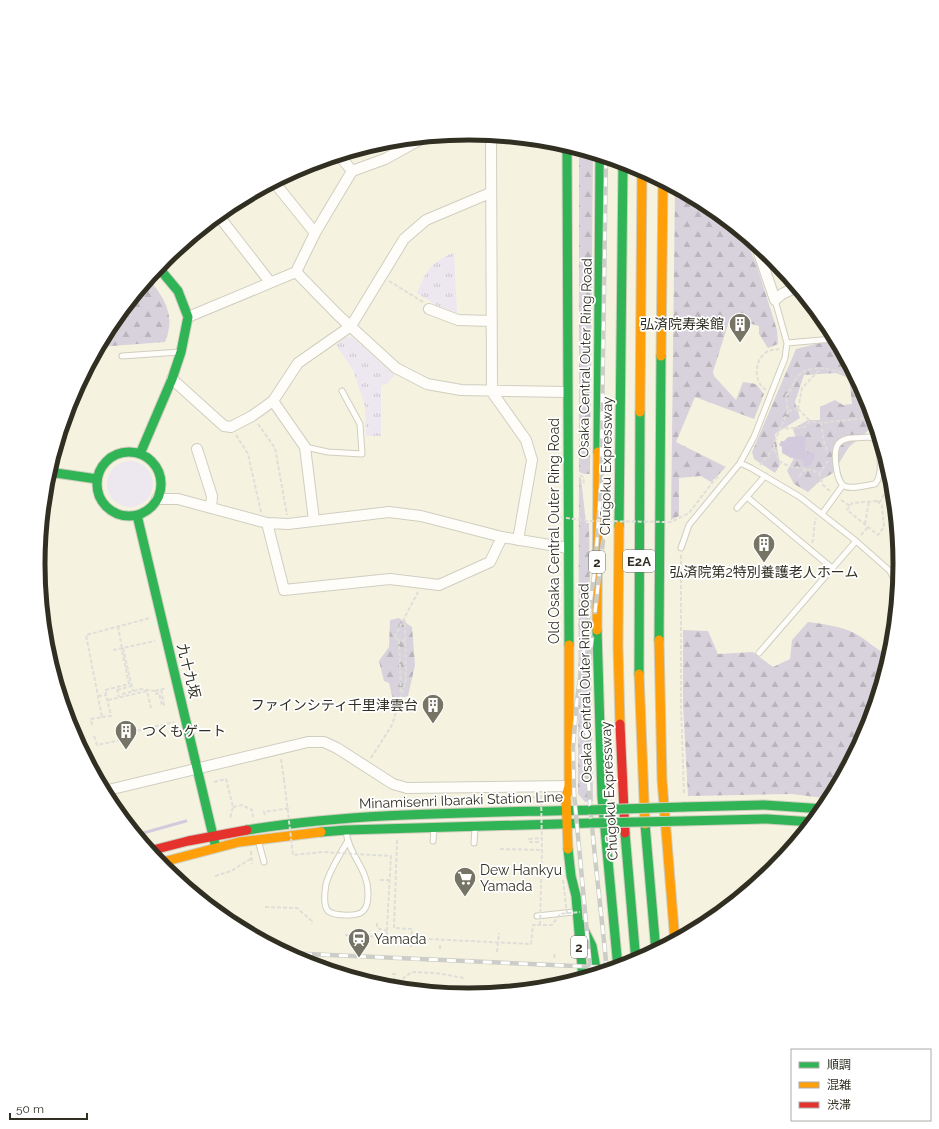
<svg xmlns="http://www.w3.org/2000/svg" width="939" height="1129" font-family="Raleway,'Noto Sans JP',sans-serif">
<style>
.grass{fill:#ede7f0}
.forest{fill:url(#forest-firs)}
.park{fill:url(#park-tufts)}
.water{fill:#d3cbdd}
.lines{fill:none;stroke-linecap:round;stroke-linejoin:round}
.stream{stroke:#d3cbdd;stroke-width:3}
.lane-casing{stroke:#d0cebf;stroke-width:7}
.street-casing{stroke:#d0cebf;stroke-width:12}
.fast-casing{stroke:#d0cebf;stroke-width:11}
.slow-casing{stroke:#d0cebf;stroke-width:11}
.jam-casing{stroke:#d0cebf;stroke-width:11}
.path{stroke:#dfded8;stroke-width:2;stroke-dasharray:4 2;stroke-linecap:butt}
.lane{stroke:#fefdfa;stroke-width:5}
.street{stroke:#fefdfa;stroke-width:10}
.fast{stroke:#30b455;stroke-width:9}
.slow{stroke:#ff9f0a;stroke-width:9}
.jam{stroke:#e5322d;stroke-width:9}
.rail-casing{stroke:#cdcdc7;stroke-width:4.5}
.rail{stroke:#fff;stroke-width:3;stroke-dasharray:9;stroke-linecap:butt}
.fast-bridge-casing{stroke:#d0cebf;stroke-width:11;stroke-linecap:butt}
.path-bridge{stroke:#dfded8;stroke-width:2;stroke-dasharray:4 2;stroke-linecap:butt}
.fast-bridge{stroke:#30b455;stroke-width:9}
.labels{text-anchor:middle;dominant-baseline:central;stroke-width:3.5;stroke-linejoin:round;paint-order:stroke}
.shield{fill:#fff;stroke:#6f6d64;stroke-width:1}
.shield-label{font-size:13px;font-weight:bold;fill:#312f22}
.poi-label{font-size:14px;fill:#312f22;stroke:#fff;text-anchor:start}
.street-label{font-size:14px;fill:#312f22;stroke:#fff}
.rim{fill:none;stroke:#312f22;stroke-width:5}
</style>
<defs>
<pattern id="forest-firs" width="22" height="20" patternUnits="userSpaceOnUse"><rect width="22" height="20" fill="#d8d2dc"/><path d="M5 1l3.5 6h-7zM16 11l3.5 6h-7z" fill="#bab5bc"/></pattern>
<pattern id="park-tufts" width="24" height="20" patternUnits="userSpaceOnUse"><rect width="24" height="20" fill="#ede7f0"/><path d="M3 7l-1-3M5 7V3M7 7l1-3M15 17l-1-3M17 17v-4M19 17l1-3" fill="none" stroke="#ccc6ce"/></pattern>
</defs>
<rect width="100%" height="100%" fill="#f5f3e0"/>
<!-- grass -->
<path class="grass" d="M107 484a23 23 0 1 1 46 0a23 23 0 1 1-46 0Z"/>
<!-- forest -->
<path class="forest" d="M579,149L593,153L590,474H584L579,472Z
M675,187L709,206L744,235L757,266L777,330L778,344L768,348L759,334V326L730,318L713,372L714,376L736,400L743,382L756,384L764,394L754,419L695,397L676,442L726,467L711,482L701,476L679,478V516L671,520Z
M149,279C165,299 176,316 165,342L99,347L111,325L125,308L132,307L130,301Z
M831,340L837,341L868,400L876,424L849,447L833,473L821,480L808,492L794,484L787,471L799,449L793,429L808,420H820V407L835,400L843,405L852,404L849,378L836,373L804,375L795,402L800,418L775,434L780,465L775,473L754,459L752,452L796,349Z
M579,477L581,478L586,523H589L593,801L585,802L578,794Z
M399,618L412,627L415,665L408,696L393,700L389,683L384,681L379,661L389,647L390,620Z
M808,622C823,624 840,626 854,633C867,639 876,651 891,656L887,668L872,691L862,719L851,762L831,799L792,794L688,796L683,705V630L708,631L718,654L753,652L773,667L790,659L792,640Z"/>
<!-- park -->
<path class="park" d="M454,252L457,313L436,305L417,293C427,269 430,264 454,252Z
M346,337H352L395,375L387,384L381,385V436H366L365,407L353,370L336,345Z"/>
<!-- water -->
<path class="water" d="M801,436L806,438L805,450L807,453L812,452L815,455L813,462L808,467L804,466L803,460L791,458L782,453V447L779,445L781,441H784L788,437Z"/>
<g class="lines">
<!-- stream -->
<path class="stream" d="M136,835L186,821"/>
<!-- lane casing -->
<g class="lane-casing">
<path id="lane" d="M787,343L833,339L834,335
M122,356L180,352
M869,437L875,439C880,452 884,473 875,484C866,485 852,490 844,486C836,481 832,449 839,443C846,436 860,438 869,437Z
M305,447L328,452L362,454L360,424L342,391
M740,463L751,468L800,497L856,541L890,571L899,589
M747,497L832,568
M737,508L765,476
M822,514L843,485
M681,548L689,525L740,463L754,437L785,358L787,343L775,300
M759,653L856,541
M346,831C348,854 369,870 368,894C368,899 368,907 363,911C358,917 334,916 328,911C323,905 325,890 326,884C330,869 340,855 347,842
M258,840L264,862
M433,841L434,829
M474,843L475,828
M537,916L574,912"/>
</g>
<!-- street casing -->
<g class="street-casing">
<path id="street" d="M491,135L492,392L526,440L532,460L518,540
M339,155L352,171
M274,182L315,233
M218,215L270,282
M756,244L775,300L782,294L797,287
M296,272L338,315L396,368L427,384L461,390L567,392
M429,309L458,320L491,321
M188,317L296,272L315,233L352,171L385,159L423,138
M172,379L224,426L231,427L252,416L273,401L298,363L351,326L404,239L426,220L490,193
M273,401L305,447L314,520
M197,449L212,496L211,508
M157,499H178L267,523L288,524L389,512L421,516L502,537L568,548
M267,523L284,590L390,579L439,585L490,562L502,537
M104,791L308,742H324L337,748L393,784L407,788L569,786"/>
</g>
<!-- fast casing -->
<g class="fast-casing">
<path id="fast" d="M567,145L569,645
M598,452L600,155
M97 484a32 32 0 1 1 64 0a32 32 0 1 1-64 0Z
M140,454L172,379L181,352L188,317L178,291L158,267
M49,472L97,479
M137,515L215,844
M619,526L623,162
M597,630L602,797L618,968
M659,640L661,356
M639,674L640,412
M684,807L764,805L825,809
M685,821L767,819L814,822
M645,824L656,952
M247,830C360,812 477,813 591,810
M321,832L346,830L592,823
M625,833L636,962
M568,849L571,876L576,896L583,979
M581,924L592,946L597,974"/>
</g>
<!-- slow casing -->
<g class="slow-casing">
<path id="slow" d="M661,356L663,181
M640,412L642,170
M619,526L618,646L620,724
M597,630L598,452
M659,640L662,780L675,942
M639,674L645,824
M568,849L566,797L569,786V645
M159,863L239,842L321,832"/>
</g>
<!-- jam casing -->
<g class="jam-casing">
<path id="jam" d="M620,724L625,833
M149,851L188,841L247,830"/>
</g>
<!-- path -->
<path class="path" d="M389,281L423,302
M849,364L846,374L866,418
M766,390C754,383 754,363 764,354C768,350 773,350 779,349
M798,409L802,388L820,369
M798,409L810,421
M788,411L798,409
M821,423L824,442L828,453
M258,424L275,448L287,515
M779,429L805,427L810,421L821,423L866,418L875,421
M236,435L248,454L261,512
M760,465L774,448
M819,474L828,461
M580,475L583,477L584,484
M799,476L806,469
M830,491L823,485L819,474L813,470L788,466L779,461L774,448V443L788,411L786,396C791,390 792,385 796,379C807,362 830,369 846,374
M841,500L850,506
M877,501L882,505L884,527L878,535L847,510L852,503Z
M879,503L893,480
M865,524L869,501
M861,535L868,527
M812,543C815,535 813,526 816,518
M681,555V704L684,795
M118,626L122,648
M399,640L401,693
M405,641L394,638L418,592
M123,648L133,691
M113,650L155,641
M117,689L119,697
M117,690L132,686
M155,691L166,688
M122,694L141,689L155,691L156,694L159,693L162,705H164L161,689
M98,696L107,695
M108,700L147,691L151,708
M102,717L111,716L105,690L129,684L122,651
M92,725L91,719L102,717L86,635L150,618
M94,736L97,745L126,739
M120,740L119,735L174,722
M371,758L392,725L406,680L405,620
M281,759L284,779
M214,782L226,779L233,807L230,818
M528,796V798L538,797
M233,807L242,805L252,810L253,817
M265,815L264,812L291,808
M397,840L394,928L412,929L411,947
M539,842H530L529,839L542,838
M500,849L542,850
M251,851L252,864
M175,871L178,880
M215,876L231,871L252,858
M380,880H392
M178,881L189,883
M265,907L297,908L312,921V924
M377,923V928L387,931
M345,935L531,944L533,925H537
M387,936V927
M356,943L364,936
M440,949V945
M497,952L499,933
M554,954L555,959
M392,974H395L394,981
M348,976L352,973H363
M358,980L359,973
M361,980L399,981L412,972L436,973L464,978"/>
<!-- lane -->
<use href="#lane" class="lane"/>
<!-- street -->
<use href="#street" class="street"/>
<!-- fast -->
<use href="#fast" class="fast"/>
<!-- slow -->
<use href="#slow" class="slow"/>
<!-- jam -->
<use href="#jam" class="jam"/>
<!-- rail casing -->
<g class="rail-casing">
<path id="rail" d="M595,612L603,541
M592,638C577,749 597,861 607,972
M285,953L619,968
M591,976L574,793L573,747L577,700L595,568L601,485L606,157"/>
</g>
<!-- rail -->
<use href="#rail" class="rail"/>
<!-- fast-bridge casing -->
<g class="fast-bridge-casing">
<path id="fast-bridge" d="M591,810L684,807
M592,823L685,821"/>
</g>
<!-- path-bridge -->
<path class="path-bridge" d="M560,517L587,521L671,522L689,513L715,479L720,476
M284,779L293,855L323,852L391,856L387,927
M563,880L567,914
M537,925H552L560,914L580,912
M540,925L542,850L541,793"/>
<!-- fast-bridge -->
<use href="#fast-bridge" class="fast-bridge"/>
</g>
<!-- icons -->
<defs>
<g id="building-pin" transform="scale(1.15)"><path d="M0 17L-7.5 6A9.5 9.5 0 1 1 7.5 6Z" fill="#767464" stroke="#fff"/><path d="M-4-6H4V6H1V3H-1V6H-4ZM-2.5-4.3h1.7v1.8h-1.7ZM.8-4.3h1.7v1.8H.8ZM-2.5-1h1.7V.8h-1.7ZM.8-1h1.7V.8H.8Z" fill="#fff"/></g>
<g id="supermarket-pin" transform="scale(1.15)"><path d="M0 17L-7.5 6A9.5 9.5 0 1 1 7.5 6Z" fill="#767464" stroke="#fff"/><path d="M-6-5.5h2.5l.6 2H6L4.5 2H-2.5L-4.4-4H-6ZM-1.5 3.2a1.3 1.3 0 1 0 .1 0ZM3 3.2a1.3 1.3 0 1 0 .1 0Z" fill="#fff"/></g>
<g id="station-pin" transform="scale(1.15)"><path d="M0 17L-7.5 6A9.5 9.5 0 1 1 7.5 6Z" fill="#767464" stroke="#fff"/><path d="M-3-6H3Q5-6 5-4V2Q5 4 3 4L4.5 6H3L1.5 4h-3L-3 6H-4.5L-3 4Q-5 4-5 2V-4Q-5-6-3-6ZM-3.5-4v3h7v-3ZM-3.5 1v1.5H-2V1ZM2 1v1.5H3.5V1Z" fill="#fff"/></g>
</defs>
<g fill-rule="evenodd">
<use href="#building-pin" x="740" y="324"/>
<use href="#building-pin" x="764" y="544"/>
<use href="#building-pin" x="433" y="705"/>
<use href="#building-pin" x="126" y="731"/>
<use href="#supermarket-pin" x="465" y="878"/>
<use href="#station-pin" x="359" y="939"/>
</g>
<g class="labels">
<!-- shield labels -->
<g class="shield">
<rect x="623" y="550" width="32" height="22" rx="3"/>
<rect x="589" y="551" width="16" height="22" rx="3"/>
<rect x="571" y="936" width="16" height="22" rx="3"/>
</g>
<g class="shield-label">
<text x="639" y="561">E2A</text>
<text x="597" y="562">2</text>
<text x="579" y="947">2</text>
</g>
<!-- poi labels -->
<g class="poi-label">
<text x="724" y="324" text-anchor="end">弘済院寿楽館</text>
<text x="764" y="572" text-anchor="middle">弘済院第2特別養護老人ホーム</text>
<text x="418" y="705" text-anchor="end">ファインシティ千里津雲台</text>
<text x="142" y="731">つくもゲート</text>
<text x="480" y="870">Dew Hankyu<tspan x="480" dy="16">Yamada</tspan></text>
<text x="374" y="939">Yamada</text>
</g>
<!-- street labels -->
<g class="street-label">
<text transform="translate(585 358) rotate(-89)">Osaka Central Outer Ring Road</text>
<text transform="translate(606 466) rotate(-89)">Chūgoku Expressway</text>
<text transform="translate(554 531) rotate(-90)">Old Osaka Central Outer Ring Road</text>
<text transform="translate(189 671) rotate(76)">九十九坂</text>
<text transform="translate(585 683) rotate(-91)">Osaka Central Outer Ring Road</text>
<text transform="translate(609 791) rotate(-93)">Chūgoku Expressway</text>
<text transform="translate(461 800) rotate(-2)">Minamisenri Ibaraki Station Line</text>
</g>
</g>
<!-- crop -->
<path d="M0 0H939V1129H0ZM45 564a424 424 0 1 1 848 0a424 424 0 1 1-848 0Z" fill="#fff" fill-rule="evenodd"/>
<path class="rim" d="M45 564a424 424 0 1 1 848 0a424 424 0 1 1-848 0Z"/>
<!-- legend -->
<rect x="791" y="1049" width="140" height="72" fill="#ffffff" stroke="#adaca7"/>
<rect x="799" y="1062" width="20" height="6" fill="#30b455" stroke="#adaca7"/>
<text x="827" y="1069" font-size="12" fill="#312f22">順調</text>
<rect x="799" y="1082" width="20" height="6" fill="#ff9f0a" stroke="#adaca7"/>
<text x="827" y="1089" font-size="12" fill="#312f22">混雑</text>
<rect x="799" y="1102" width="20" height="6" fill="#e5322d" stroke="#adaca7"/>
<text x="827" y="1109" font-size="12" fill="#312f22">渋滞</text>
<!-- scale -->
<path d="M10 1113v6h77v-6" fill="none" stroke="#312f22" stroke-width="2"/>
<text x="16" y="1113" font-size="12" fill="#312f22" stroke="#ffffff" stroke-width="3" paint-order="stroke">50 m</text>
</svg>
